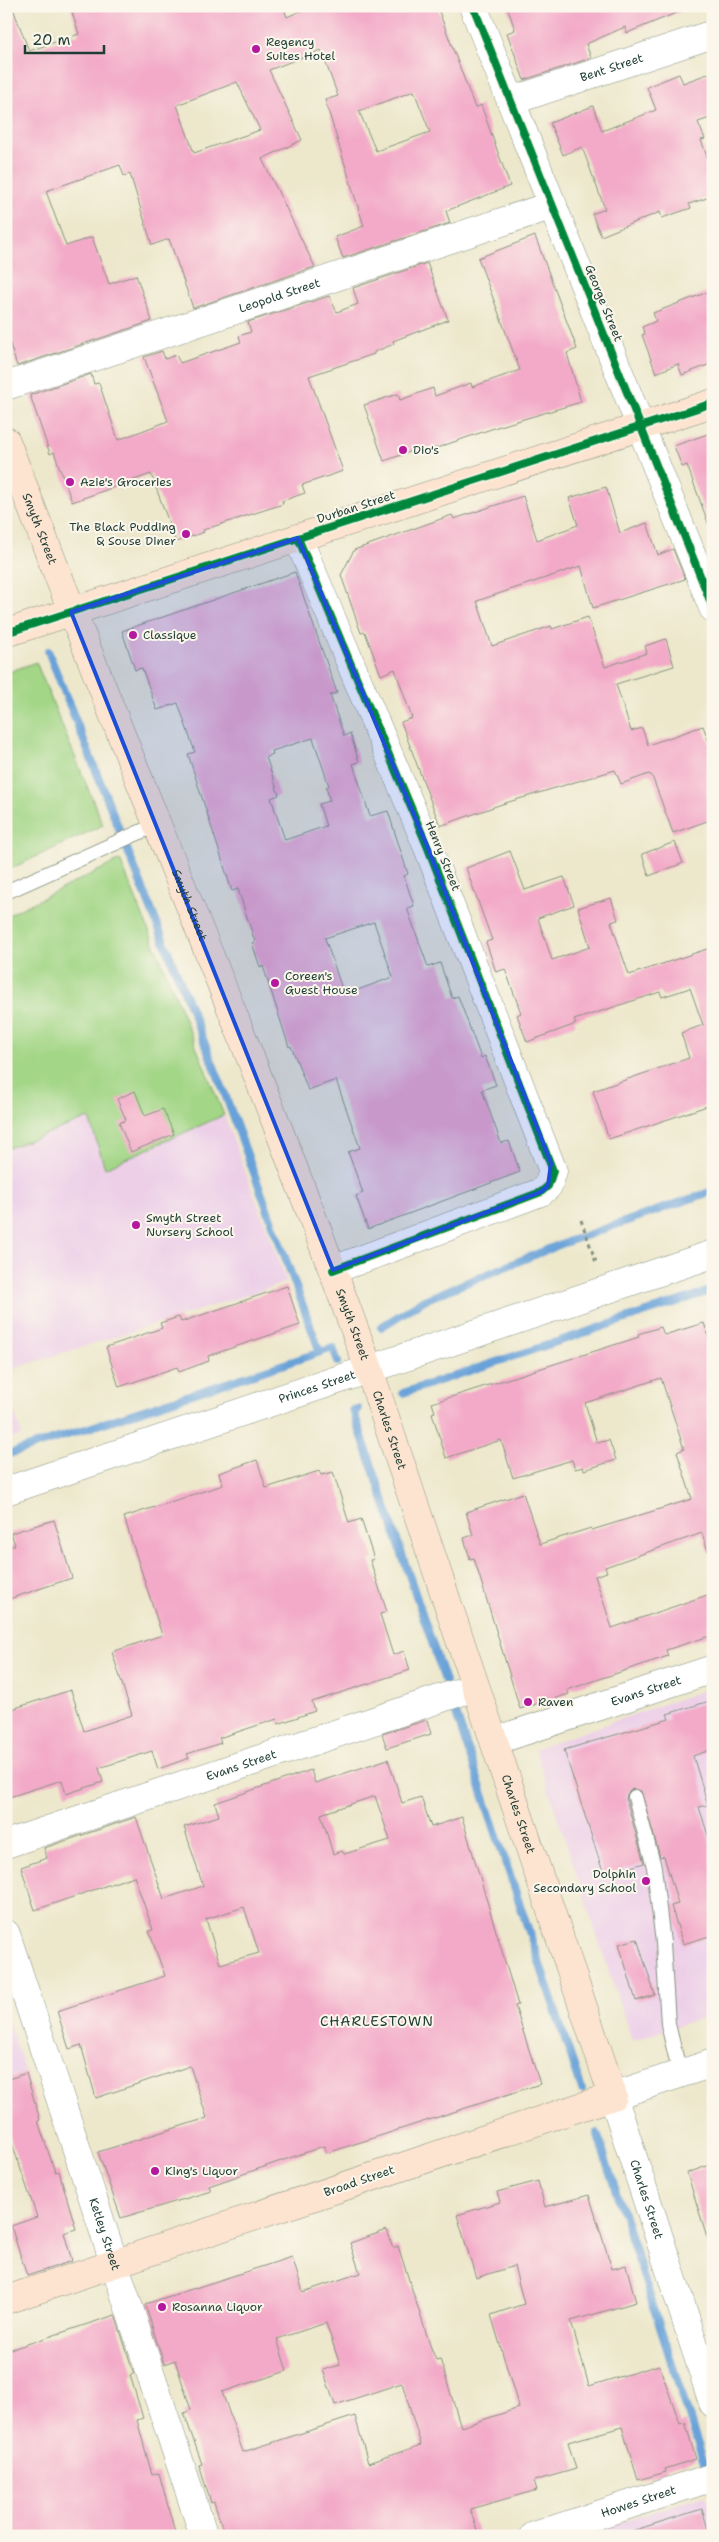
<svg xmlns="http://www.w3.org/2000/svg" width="719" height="2542" font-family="'Shantell Sans',sans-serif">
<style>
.built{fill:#edd0e8}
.green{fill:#a3d686;stroke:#618a5d}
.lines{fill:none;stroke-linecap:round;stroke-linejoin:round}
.stream{stroke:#69a2d8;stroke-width:8}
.building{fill:#f3aac8;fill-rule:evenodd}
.lane-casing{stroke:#869280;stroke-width:16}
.street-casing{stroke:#869280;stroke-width:29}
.secondary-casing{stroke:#869280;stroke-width:29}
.path{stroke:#869280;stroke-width:3;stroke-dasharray:4 4;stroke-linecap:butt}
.lane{stroke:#fff;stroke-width:14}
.street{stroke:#fff;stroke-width:28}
.secondary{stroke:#fde4d0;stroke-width:28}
.cycleway-casing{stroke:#fbf7ec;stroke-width:11}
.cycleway{stroke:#00873e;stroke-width:8}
.marked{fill:#1d4ed8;fill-opacity:0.2;stroke:#1d4ed8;stroke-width:4;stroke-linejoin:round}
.poi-dot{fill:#b5179e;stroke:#fbf7ec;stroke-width:2}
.labels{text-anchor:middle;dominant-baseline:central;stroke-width:4;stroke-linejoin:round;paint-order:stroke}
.poi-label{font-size:12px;fill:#1f3d34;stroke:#fbf7ec;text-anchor:start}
.street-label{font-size:12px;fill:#1f3d34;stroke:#fbf7ec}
.neighbourhood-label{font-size:14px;letter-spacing:1px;fill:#1f3d34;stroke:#fbf7ec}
</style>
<rect width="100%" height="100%" fill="#fbf7ec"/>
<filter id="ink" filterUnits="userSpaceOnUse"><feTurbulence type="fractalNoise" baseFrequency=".02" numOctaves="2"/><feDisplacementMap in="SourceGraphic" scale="10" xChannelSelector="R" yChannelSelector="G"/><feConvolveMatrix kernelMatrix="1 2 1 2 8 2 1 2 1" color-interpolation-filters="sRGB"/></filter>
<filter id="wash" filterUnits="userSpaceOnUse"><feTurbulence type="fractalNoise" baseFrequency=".0096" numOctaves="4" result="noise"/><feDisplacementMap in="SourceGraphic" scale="20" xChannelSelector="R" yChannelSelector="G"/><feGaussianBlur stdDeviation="1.12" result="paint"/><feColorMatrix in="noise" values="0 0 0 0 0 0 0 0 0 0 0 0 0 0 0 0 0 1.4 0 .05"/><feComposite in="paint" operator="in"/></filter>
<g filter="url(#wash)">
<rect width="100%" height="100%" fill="#ede8cc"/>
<!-- built -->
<path class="built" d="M224,1115L287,1282L6,1371V1149L89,1118L105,1167Z
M6,1388L22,1435L6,1440Z
M713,1687V2014L632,2041L535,1749Z
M6,2015L26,2073L6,2079Z
M705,2495L713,2517V2536H580Z"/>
<!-- green -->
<path class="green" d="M36,662L103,825L6,871V673Z
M120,860L224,1115L105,1168L89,1118L6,1149V916Z"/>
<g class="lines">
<!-- stream -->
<path class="stream" d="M48,651L223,1089L320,1352
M381,1327L424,1300L561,1244L713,1191
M403,1393L713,1290
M358,1409L353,1410L445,1681
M6,1455L333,1348L338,1362
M451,1699L582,2090
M597,2133L706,2469"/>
</g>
<g id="blocks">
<!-- building -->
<path class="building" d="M6,6H12L29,51L79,34L70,6H283L287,17L311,6H437L475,108L481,105L510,186L446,211L450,223L343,258L335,237L364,226L325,100L338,96L321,50L269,70L302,140L262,159L315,267L193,308L169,239L152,245L130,174L124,176L120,165L46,191L66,246L92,237L109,284L136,275L152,321L17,366L6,332ZM237,82L260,130L194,153L177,105ZM414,91L430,132L376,151L359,111Z
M507,6H691V7L627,33L625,27L586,44L591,58L524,80L507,33L515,30Z
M713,72V117L698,122L705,139L701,140L713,173V196L689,204L691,208L662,218L660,212L601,236L592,214L605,209L582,147L563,155L550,123L593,106L602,131L656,110L647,87L679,74L683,83Z
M535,236L577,349L567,353L581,402L497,427L422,453L421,448L384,461L364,405L398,394L400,400L433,388L435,396L471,383L472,387L520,370L478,258Z
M427,263L448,320L393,341L394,344L374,352V354L309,376L343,471L302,485L305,493L282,501L283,504L203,530L204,532L176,542L151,474L72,502L54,452L50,454L30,395L91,374L94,384L99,383L118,440L168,421L144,357L162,351L165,359L176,355L180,363L241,342L239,336L251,332L248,322L329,296L337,312L358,304L353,288Z
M713,290V363L682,375L678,364L656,373L642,335L645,334L642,327L656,321L653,313Z
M713,432V528H710L687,465L682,467L674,446Z
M606,487L620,533L647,523L658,555L673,549L685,579L593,608L581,566L477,601L492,646L551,626L552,629L588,617L605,667L647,653L645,646L666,639L674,666L616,684L631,731L642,728L648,745L703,726L713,753V819L673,833L652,776L649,774L621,784L615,770L502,804L440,826L401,722L412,718L395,669L381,675L365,632L361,633L341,575L354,550L452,515L454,519L523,496L537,540L578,525L569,498Z
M295,572L337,693L330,695L344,736L350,733L359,762L353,764L370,816L388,811L408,874L404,876L414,906L407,908L428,967L440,963L452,998L458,996L481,1058L485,1056L496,1085L482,1090L501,1143L509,1141L520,1172L368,1229L356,1196L363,1193L348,1152L360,1148L336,1080L308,1090L291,1046L289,1047L263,966L260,967L252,943L255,942L238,889L232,891L188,754L195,752L178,703L157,710L142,668L135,670L122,631ZM313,738L329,786L326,787L330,801L319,804L326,826L285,840L271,798L279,795L266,757L273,754L272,751ZM374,922L393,977L344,995L325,938Z
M675,842L683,863L649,876L642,854Z
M510,851L525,890L564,877L574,905L538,918L552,960L590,947L578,908L611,898L618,920L611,922L629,975L713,947V1104L609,1139L593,1091L689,1058L681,1033L703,1025L690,988L662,997L660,992L574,1020L576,1024L527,1042L517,1015L521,1013L505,969L496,972L486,942L492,940L466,868Z
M135,1091L145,1116L163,1109L174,1134L131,1152L119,1123L126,1120L117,1099Z
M287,1286L300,1325L208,1356L209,1361L179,1372L177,1367L119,1387L106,1347L162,1328L160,1323L179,1317L181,1322Z
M704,1323L713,1350V1550L708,1551L702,1533L605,1567L607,1572L595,1576L612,1628L713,1593V1635L666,1650L668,1656L567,1690L569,1694L520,1709L474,1558L470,1559L464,1538L473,1535L466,1512L523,1493L540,1544L591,1528L592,1530L692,1499L677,1452L684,1449L661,1378L585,1403L597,1443L609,1440L616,1460L584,1470L583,1467L575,1469L572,1460L513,1478L501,1440L446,1458L432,1413L435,1412L432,1403L639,1337L638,1334L661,1327L664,1335Z
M257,1460L266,1488L319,1471L321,1475L333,1472L349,1523L361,1519L374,1559L370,1560L387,1612L380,1614L393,1655L404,1651L410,1670L312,1702L315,1711L278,1724L277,1719L219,1738L221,1743L187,1754L189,1758L158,1769L152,1751L99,1768L103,1782L66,1794L62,1780L6,1798V1711L71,1690L84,1731L132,1715L112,1652L162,1635L124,1517L223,1485L219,1473Z
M54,1520L72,1578L6,1600V1548L15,1545L11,1533Z
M713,1700V1749L693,1756L708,1805L699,1807L713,1851V1935L683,1944L671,1906L678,1904L664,1856L660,1857L641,1791L632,1789L627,1794L626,1799L644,1863L604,1875L564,1750L669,1719L667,1714Z
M427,1720L431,1734L387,1748L382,1734Z
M388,1759L402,1803L421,1797L431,1827L462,1817L518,2005L515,2006L540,2084L327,2153L324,2146L209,2186L211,2191L121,2218L98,2152L207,2118L190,2066L96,2098L81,2045L69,2049L57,2011L165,1976L149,1931L153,1930L134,1876L35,1910L21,1867L47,1858L44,1848L136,1817L164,1899L203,1886L184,1827L219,1816L215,1803L311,1770L315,1783ZM375,1796L390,1840L344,1854L342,1851L333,1854L321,1814ZM244,1907L259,1953L220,1964L206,1919Z
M637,1939L655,1995L636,2001L619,1944Z
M26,2073L40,2120L38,2121L55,2172L59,2171L76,2229L64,2233L72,2261L27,2276L11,2226L37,2217L6,2126V2080Z
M713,2164V2239L708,2240L687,2173Z
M538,2181L545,2207L589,2195L612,2269L626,2265L636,2302L571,2321L589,2386L659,2365L680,2424L685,2422L696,2459L665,2469L666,2472L638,2480L622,2427L568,2442L576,2469L534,2481L537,2490L470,2509L479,2536H225L214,2502L211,2503L199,2465L202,2464L184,2413L191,2410L175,2360L164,2364L145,2304L292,2257L303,2292L360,2273L350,2243L387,2230L393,2248L398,2246L430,2345L436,2360L440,2359L461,2427L519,2408L491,2315L524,2304L514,2266L476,2278L457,2215L500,2202L497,2192ZM326,2323L340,2365L323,2370L335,2405L402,2383L421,2445L368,2463L355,2416L243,2452L222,2392L287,2371L277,2339Z
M115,2315L134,2374L130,2375L143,2418L137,2420L152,2475L159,2473L176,2536H6V2351Z
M702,2509L710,2536H633L632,2531Z"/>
</g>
</g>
<g filter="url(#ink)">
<use href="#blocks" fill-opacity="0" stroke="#869280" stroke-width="1"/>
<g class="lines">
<!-- lane casing -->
<g class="lane-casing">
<path id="lane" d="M6,892L158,824
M635,1797L654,1867L663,1943L668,2024L680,2074"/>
</g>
<!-- street casing -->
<g class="street-casing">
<g id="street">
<path d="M473,6L713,608"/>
<path id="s1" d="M511,101L713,34"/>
<path id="s2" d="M6,386L553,205"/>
<path d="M298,538L428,848L553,1171L548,1186L541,1192L333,1270"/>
<path id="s3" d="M6,1491L713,1254"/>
<path id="s4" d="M494,1741L713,1669"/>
<path id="s5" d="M6,1844L475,1687"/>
<path id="s6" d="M6,1934L204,2536"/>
<path id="s7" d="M713,2063L613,2096L713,2403"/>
<path id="s8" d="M534,2536L713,2477"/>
</g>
</g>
<!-- secondary casing -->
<g class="secondary-casing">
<g id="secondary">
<path id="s9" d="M6,441C124,752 256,1057 369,1369L613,2096L6,2300"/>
<path d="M6,633L713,403"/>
</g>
</g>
<!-- path -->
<path class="path" d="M581,1220L597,1265"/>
<!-- lane -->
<use href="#lane" class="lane"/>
<!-- street -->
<use href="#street" class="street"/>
<!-- secondary -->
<use href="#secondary" class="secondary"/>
<!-- cycleway casing -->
<g class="cycleway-casing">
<path id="cycleway" d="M473,6L713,608
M298,538L428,848L553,1171L548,1186L541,1192L333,1270
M6,633L713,403"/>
</g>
<!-- cycleway -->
<use href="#cycleway" class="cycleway"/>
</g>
</g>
<!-- marked area -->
<path class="marked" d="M298,538L428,848L551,1163L548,1186L541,1192L333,1270L71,612Z"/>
<!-- markers -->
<g class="poi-dot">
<circle cx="256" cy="49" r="5"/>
<circle cx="403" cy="450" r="5"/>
<circle cx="70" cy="482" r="5"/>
<circle cx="186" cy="534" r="5"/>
<circle cx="133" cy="635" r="5"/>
<circle cx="275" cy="983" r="5"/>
<circle cx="136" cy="1225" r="5"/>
<circle cx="528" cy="1702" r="5"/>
<circle cx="646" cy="1881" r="5"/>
<circle cx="155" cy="2171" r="5"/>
<circle cx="162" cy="2307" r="5"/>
</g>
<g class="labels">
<!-- poi labels -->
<g class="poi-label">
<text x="266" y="42">Regency<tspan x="266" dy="14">Suites Hotel</tspan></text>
<text x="413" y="450">Dio's</text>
<text x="80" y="482">Azie's Groceries</text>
<text x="176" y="527" text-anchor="end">The Black Pudding<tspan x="176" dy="14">&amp; Souse Diner</tspan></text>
<text x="143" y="635">Classique</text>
<text x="285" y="976">Coreen's<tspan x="285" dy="14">Guest House</tspan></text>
<text x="146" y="1218">Smyth Street<tspan x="146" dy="14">Nursery School</tspan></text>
<text x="538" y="1702">Raven</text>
<text x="636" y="1874" text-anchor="end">Dolphin<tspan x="636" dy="14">Secondary School</tspan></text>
<text x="165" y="2171">King's Liquor</text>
<text x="172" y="2307">Rosanna Liquor</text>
</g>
<!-- street labels -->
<g class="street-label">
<text stroke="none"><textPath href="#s1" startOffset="106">Bent Street</textPath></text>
<text stroke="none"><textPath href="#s2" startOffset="288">Leopold Street</textPath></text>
<text transform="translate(604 303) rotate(68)">George Street</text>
<text transform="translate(356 507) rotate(-18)">Durban Street</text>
<text stroke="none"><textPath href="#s9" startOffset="94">Smyth Street</textPath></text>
<text transform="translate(443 856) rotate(68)">Henry Street</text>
<text stroke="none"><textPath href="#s9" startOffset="499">Smyth Street</textPath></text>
<text stroke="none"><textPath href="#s9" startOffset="949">Smyth Street</textPath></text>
<text stroke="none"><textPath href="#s3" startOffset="328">Princes Street</textPath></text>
<text stroke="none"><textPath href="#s9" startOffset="1061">Charles Street</textPath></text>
<text stroke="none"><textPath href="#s4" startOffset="160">Evans Street</textPath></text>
<text stroke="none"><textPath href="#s5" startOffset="248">Evans Street</textPath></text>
<text stroke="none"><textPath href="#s9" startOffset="1466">Charles Street</textPath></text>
<text transform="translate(359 2181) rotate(-19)">Broad Street</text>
<text stroke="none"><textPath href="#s7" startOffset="214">Charles Street</textPath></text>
<text stroke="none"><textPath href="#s6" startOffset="316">Ketley Street</textPath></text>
<text stroke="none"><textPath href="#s8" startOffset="110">Howes Street</textPath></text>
</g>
<!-- neighbourhood labels -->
<g class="neighbourhood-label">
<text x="377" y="2021">CHARLESTOWN</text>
</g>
</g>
<!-- margin -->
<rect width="719" height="2542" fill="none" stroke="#fbf7ec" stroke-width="25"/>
<!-- scale -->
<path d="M25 45v8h79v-8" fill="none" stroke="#1f3d34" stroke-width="2.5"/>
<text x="32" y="45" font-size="15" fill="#1f3d34" stroke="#fbf7ec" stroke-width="4" paint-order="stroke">20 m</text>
</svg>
